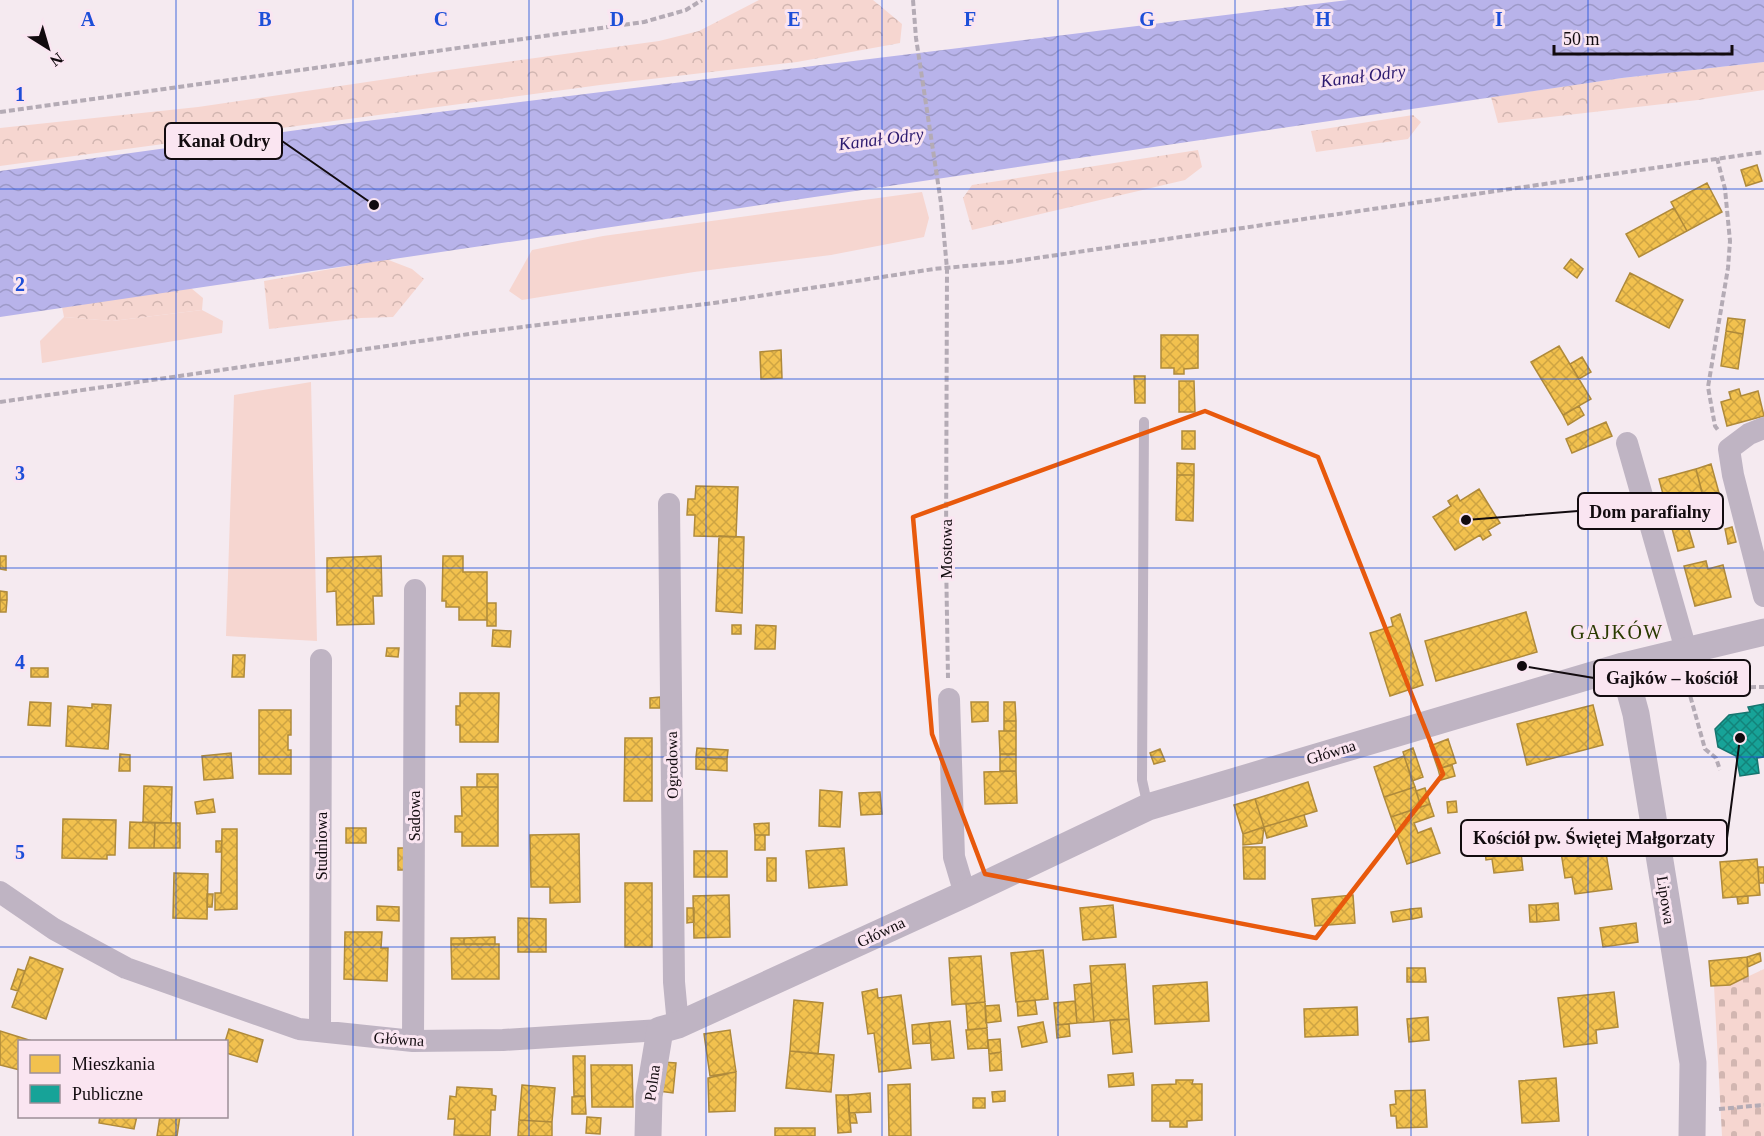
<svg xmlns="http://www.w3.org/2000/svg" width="1764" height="1136" font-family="Georgia,serif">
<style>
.grass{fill:#f6d6d0}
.forest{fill:url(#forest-crowns)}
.cemetery{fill:url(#cemetery-stones)}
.water{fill:url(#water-waves)}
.homes{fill:url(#homes-cross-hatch);stroke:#af8a3b;stroke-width:1.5}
.public{fill:url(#public-cross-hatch);stroke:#16756f;stroke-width:1.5}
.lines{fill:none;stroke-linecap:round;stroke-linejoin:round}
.path{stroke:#b4abb5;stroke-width:4;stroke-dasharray:6 3;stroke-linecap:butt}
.service{stroke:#bfb4c3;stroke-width:10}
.minor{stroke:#bfb4c3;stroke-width:22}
.tertiary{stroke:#bfb4c3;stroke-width:27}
.marked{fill:none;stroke:#e8590c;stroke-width:4.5;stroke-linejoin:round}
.grid{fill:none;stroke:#1d4ed8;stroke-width:1.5;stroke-opacity:0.55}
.labels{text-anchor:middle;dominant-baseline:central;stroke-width:6;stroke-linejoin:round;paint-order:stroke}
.street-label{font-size:16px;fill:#120b0f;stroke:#fae5f1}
.water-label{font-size:18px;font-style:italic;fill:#2d1b70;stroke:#fae5f1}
.quarter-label{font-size:20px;letter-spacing:1.5px;fill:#2a3a01;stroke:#fae5f1}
.grid-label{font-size:20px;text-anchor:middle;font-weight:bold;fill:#1d4ed8;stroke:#fae5f1;stroke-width:6;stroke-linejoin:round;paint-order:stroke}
.leader{fill:none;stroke:#120b0f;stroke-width:2}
.callout-dot{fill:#120b0f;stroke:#fae5f1;stroke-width:2}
.callout{fill:#fae5f1;stroke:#120b0f;stroke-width:2}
.callout-label{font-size:18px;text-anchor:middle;font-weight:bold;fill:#120b0f}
</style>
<defs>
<pattern id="forest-crowns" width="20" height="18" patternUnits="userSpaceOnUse" patternTransform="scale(1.5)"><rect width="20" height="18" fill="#f6d6d0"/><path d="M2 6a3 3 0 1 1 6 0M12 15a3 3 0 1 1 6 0" fill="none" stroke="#d2b6b1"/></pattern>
<pattern id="cemetery-stones" width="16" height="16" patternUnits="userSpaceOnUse" patternTransform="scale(1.5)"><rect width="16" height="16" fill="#f6d6d0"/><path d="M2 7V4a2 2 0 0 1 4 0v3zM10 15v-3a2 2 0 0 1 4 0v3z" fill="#d2b6b1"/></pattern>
<pattern id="water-waves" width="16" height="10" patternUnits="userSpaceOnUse" patternTransform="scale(1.5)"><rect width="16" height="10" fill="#b8b3ea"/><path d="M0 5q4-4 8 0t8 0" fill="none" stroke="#9d99c8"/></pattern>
<pattern id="homes-cross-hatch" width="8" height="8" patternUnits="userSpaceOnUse" patternTransform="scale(1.5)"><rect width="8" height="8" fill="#f2c14e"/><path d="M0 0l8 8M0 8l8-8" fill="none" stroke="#cea443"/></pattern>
<pattern id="public-cross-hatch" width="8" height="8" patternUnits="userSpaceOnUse" patternTransform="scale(1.5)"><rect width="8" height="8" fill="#17a398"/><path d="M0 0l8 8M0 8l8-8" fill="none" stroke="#13837a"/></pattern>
</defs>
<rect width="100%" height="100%" fill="#f5eaf0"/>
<!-- grass -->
<path class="grass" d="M922,192L929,218L924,237L831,255L694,272L522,300L509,291L532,250L603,236Z
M202,310L223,321L222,333L42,363L40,341L64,317L112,321Z
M311,382L317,641L226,636L234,395Z"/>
<!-- forest -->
<path class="forest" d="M759,0H873L902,24L900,43L797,62L600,85L0,166V128L198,107L441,71L659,41L699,31Z
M1764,62V90L1698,100L1498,123L1491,97L1622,78Z
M1413,115L1421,122L1408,139L1316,152L1311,131Z
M1198,150L1202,167L1185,180L972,230L963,198L972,185Z
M386,259L412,269L424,279L393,317L361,318L269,329L264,281Z
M191,288L203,298L202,310L112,321L64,317L62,307Z"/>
<!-- cemetery -->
<path class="cemetery" d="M1764,969V1136H1722L1714,986L1730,985Z"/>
<!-- water -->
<path class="water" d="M1348,0H1764V62L1622,78L0,317V171L334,125Z"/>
<!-- homes -->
<path class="homes" d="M1757,165L1762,181L1746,186L1741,170Z
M1707,183L1722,212L1687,231L1671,202Z
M1674,208L1687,231L1639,257L1626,234Z
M1571,259L1583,269L1577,278L1564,268Z
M1630,273L1683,300L1669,328L1616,301Z
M1728,318L1745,320L1743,334L1726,331Z
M1726,331L1743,334L1738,369L1721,366Z
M1161,335H1198V368L1184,369V374H1174V368H1161Z
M1559,346L1591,399L1563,415L1531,362Z
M781,350L782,378L761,379L760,352Z
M1582,357L1591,372L1579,379L1570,364Z
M1134,376H1145V403H1135Z
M1179,381H1194L1195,412H1179Z
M1739,389L1741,396L1758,391L1764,416L1727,426L1721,402L1731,399L1729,392Z
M1579,406L1584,415L1568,425L1563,415Z
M1606,422L1612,436L1572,453L1566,439Z
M1182,431H1195V449H1182Z
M1177,463L1194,464V475H1177Z
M1711,464L1719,493L1703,497L1696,469Z
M1696,469L1706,507L1684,513L1694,547L1678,551L1659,479Z
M1177,475H1194L1193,521L1176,520Z
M696,486L738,487L736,537L694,536L695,515H687L688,499H695Z
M1479,489L1500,523L1488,530L1491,535L1483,540L1480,535L1455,550L1433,517L1451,506L1448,501L1457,495L1460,501Z
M1732,527L1736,542L1728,544L1725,529Z
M719,536L744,537L742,613L716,611Z
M0,556H6V570L0,569Z
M381,556L382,596H373L374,624L337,625L336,591L327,592V558Z
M443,556H463V572H487V620H459V607H446V601H442Z
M1706,561L1708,569L1723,565L1731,597L1695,606L1684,566Z
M0,591L7,592V600H0Z
M0,600H7L6,612H0Z
M487,603H496V626H487Z
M1526,612L1537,652L1436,681L1425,641Z
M1400,614L1423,685L1390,696L1370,633L1393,626L1391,618Z
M732,625H741V634H732Z
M756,625L776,626L775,649H755Z
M493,630L511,631L510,647L492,646Z
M387,648H399L398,657L386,656Z
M233,655H245L244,677H232Z
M31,668H48V677H31Z
M460,693H499L498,742H460V725H456V706H460Z
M660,697V708H650V698Z
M30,702L51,703L50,726L28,725Z
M971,702H988V721L972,722Z
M1004,702H1015L1016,721H1004Z
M92,704L111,705L108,749L66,746L68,706L92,708Z
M1593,705L1603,745L1527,765L1517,724Z
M259,710H291V735H288V750H291V774H259Z
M1004,721H1016V731H1004Z
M999,731H1016V754H1000Z
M625,738H652V801H624Z
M1448,739L1456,763L1438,769L1430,746Z
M697,748L728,750L727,759L696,757Z
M1413,748L1423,777L1412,781L1403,752Z
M1160,749L1165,761L1154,764L1150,753Z
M231,753L233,778L204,780L202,756Z
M120,754L130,755V771H119Z
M1000,754H1016V771H1000Z
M1404,756L1415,787L1384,797L1374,767Z
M696,757L727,759V771L696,769Z
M1452,765L1455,776L1441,780L1438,769Z
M1016,771L1017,803L985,804L984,772Z
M477,774H498V787H477Z
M1308,782L1317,811L1264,827L1255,799Z
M144,786L172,787L171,823L143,822Z
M461,787H498V846H462V832H455V816H462Z
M1415,787L1421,807L1391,817L1384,797Z
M1425,788L1430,804L1421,807L1416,791Z
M820,790L842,792L840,827L819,826Z
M880,792L882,814L861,815L859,793Z
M213,799L215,812L197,814L195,802Z
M1255,799L1264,827L1243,834L1234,805Z
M1456,801L1457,812L1448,813L1447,802Z
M1430,804L1434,816L1414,823L1418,833L1431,828L1440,853L1407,864L1391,817Z
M1304,815L1307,826L1267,838L1264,827Z
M63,819L116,820L115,855H107V859L62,858Z
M130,822L155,823L154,848H129Z
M155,823H180V848H154Z
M769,823V835H755L754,824Z
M1264,827L1262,843L1243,845V834Z
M1518,827L1523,870L1494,873L1492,859L1486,860L1484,842L1489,841L1488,831Z
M346,828H366V843H346Z
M222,829H237V909L215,910V893H221Z
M579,834L580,902L550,903V887H531L530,835Z
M755,835H765V850H755Z
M216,841H222L221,852H216Z
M1243,847H1265V879H1244Z
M398,848H406V870H398Z
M844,848L847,885L809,888L806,851Z
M1579,850L1580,857L1606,853L1612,889L1575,894L1572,877L1565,878L1561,852Z
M694,851H727V877H694Z
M767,858H776V881H767Z
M1757,859L1760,895L1723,898L1720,862Z
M1758,867H1764V883H1759Z
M174,873L208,874L207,919L173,918Z
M625,883H652V947H625Z
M207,894H213L212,907H207Z
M729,895L730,937L694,938L693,896Z
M1353,895L1355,923L1315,926L1312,899Z
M1748,896V903L1738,904L1737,897Z
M1558,903L1559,920L1537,922L1536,905Z
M1113,905L1116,937L1083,940L1080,908Z
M1529,905H1536L1537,922H1530Z
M377,906L399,907V921L377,920Z
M687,908H694V922L687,923Z
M1421,908L1422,917L1412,919L1410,909Z
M1410,909L1412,919L1393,922L1391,912Z
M518,918L546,919V952H518Z
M1636,923L1638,942L1603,947L1600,928Z
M345,932H382L381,948H388L387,981L344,979Z
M495,937V944H464V938Z
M451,938H464V944H451Z
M451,944H499V979H452Z
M1043,950L1048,999L1016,1002L1011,953Z
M1760,953L1761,961L1748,967L1747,957Z
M981,956L985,1002L952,1005L949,958Z
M30,957L63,969L46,1019L12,1007Z
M1747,957L1748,976L1730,985L1711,986L1709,961Z
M1125,964L1129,1019L1094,1022L1090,966Z
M1407,968H1425L1426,982H1407Z
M18,969L25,971L18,991L11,989Z
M1207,982L1209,1021L1155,1024L1153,986Z
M1091,983L1094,1022L1077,1023L1074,985Z
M877,989L878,998L901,995L911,1068L879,1072L874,1033L868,1034L862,992Z
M1614,992L1618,1027L1596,1030L1597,1043L1564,1047L1558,998Z
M794,1000L823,1003L818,1054L790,1051Z
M1035,1000L1037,1014L1018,1016L1017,1002Z
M1075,1001L1077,1023L1056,1025L1054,1003Z
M985,1002L987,1028L968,1030L966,1004Z
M999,1005L1001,1021L986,1023L985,1006Z
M1357,1007L1358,1035L1305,1037L1304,1009Z
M1428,1017L1429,1040L1409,1042L1407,1019Z
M1129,1019L1132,1052L1113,1054L1110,1020Z
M950,1021L954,1058L932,1060L929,1023Z
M1043,1022L1047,1042L1022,1047L1018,1027Z
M929,1023L931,1043L913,1044L912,1025Z
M1069,1024L1070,1036L1057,1038L1056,1025Z
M987,1028L988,1048L968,1049L966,1030Z
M229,1029L263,1040L257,1062L226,1053V1042H225Z
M730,1030L736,1072L710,1076L704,1034Z
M0,1031L32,1041L20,1042V1070L0,1065Z
M1000,1039L1001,1052L989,1054L988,1040Z
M790,1051L834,1055L831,1092L786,1088Z
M1001,1052L1002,1070L990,1071L989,1054Z
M573,1056H585V1096H574Z
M662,1062L676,1063L673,1093L659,1091Z
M591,1065H632L633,1107H592Z
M736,1072L735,1111L709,1112L708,1078Z
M1133,1073L1134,1085L1109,1087L1108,1075Z
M1556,1078L1559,1121L1522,1123L1519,1081Z
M1176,1080H1193L1192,1084H1202V1120L1187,1121V1127H1170V1121H1152V1085L1176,1084Z
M910,1084L911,1136H889L888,1085Z
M522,1085L555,1088L552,1122L519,1120Z
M457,1087L492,1089V1095L496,1096L495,1110H491L490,1136L454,1135L455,1119H448L450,1096L456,1097Z
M1425,1090L1427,1127L1397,1128L1396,1116H1391L1390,1105L1396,1104L1395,1091Z
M1005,1091V1101L993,1102L992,1092Z
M870,1093L871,1112L849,1113L848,1095Z
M836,1095H848L851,1132L838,1133Z
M585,1096L586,1114H572V1097Z
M973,1098H985V1108H973Z
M849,1113H855L857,1123H850Z
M100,1116H137L134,1129L99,1123Z
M160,1116H180L177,1136H157Z
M587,1117L601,1118L600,1134L586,1133Z
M519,1120L552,1122V1136H518Z
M775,1128H815V1136H775Z"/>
<!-- public -->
<path class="public" d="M1764,704V757L1757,758L1759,773L1740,776L1736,756L1718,747L1715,729L1729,715L1750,712L1748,707Z"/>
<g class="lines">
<!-- path -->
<path class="path" d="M913,0L916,38L941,203L947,269L946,556L948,678
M0,112L644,22L686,10L702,0
M1717,158L1725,189L1730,241L1728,268L1708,387L1715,426L1718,430
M0,402L490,331L714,303L934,269L1009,262L1764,152
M1670,682L1688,688L1764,687
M1688,688L1705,749L1716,758L1720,770
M1719,1109L1764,1105"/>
<!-- service -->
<path class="service" d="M1144,422L1142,780L1148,807"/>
<!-- minor -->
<path class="minor" d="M1764,428L1749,434L1729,449L1733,475L1764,596
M1627,443L1686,650
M669,504L674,982L678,1025
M949,699L954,857L965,894
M0,892L54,929L126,968L299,1029L413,1041L503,1040L660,1030
M320,1031L321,660
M413,1041L415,590"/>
<!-- tertiary -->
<path class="tertiary" d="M1623,666L1636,714L1693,1063L1692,1136
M648,1136L649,1096L660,1030L678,1025L965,894L1148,807L1623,666L1764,632"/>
</g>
<!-- marked area -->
<path class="marked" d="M1205,411L1318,457L1443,774L1316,938L985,874L932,734L913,517Z"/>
<!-- grid -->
<path class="grid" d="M176,0V1042M353,0V1136M529,0V1136M706,0V1136M882,0V1136M1058,0V1136M1235,0V1136M1411,0V1136M1588,0V1136M0,189H1764M0,379H1764M0,568H1764M0,757H1764M0,947H1764M176,1116V1136"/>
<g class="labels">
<!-- street labels -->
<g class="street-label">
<text transform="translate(946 549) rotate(-90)">Mostowa</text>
<text transform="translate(1331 752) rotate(-17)">Główna</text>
<text transform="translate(672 765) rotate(-91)">Ogrodowa</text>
<text transform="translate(414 816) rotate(-90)">Sadowa</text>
<text transform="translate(321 846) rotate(-90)">Studniowa</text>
<text transform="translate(1666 900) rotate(81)">Lipowa</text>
<text transform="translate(881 932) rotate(-25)">Główna</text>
<text transform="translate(399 1039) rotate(4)">Główna</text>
<text transform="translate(652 1083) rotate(-82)">Polna</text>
</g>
<!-- water labels -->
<g class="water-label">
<text transform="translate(1363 76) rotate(-7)">Kanał Odry</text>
<text transform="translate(881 139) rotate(-7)">Kanał Odry</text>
</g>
<!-- quarter labels -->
<g class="quarter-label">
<text x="1617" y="632">GAJKÓW</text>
</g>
</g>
<g class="grid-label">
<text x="88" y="26">A</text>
<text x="265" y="26">B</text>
<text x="441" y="26">C</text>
<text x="617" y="26">D</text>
<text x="794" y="26">E</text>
<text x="970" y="26">F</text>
<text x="1147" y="26">G</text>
<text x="1323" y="26">H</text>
<text x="1499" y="26">I</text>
<text x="20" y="101">1</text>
<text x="20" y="291">2</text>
<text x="20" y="480">3</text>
<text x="20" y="669">4</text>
<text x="20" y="859">5</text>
</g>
<!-- callouts -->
<path class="leader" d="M374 205L282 141M1466 520L1578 511M1522 666L1594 678M1740 738L1727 838"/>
<g class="callout-dot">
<circle cx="374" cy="205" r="6"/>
<circle cx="1466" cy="520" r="6"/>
<circle cx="1522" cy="666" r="6"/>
<circle cx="1740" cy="738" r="6"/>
</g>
<g class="callout">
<rect x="165" y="123" width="117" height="36" rx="6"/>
<rect x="1578" y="493" width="145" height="36" rx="6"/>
<rect x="1594" y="660" width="156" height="36" rx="6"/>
<rect x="1461" y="820" width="266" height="36" rx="6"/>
</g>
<g class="callout-label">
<text x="224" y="147">Kanał Odry</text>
<text x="1650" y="518">Dom parafialny</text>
<text x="1672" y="684">Gajków – kościół</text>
<text x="1594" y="844">Kościół pw. Świętej Małgorzaty</text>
</g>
<!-- legend -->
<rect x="18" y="1040" width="210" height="78" fill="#fae5f1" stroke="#9d8e97" stroke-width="1.5"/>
<rect x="30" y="1055" width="30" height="18" fill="#f2c14e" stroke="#9d8e97" stroke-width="1.5"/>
<text x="72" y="1070" font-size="18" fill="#120b0f">Mieszkania</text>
<rect x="30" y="1085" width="30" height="18" fill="#17a398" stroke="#9d8e97" stroke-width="1.5"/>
<text x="72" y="1100" font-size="18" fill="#120b0f">Publiczne</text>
<!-- north arrow -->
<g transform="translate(48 48) rotate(143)" stroke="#fae5f1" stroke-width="4.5" paint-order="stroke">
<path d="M0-4.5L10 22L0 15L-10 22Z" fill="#120b0f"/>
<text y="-9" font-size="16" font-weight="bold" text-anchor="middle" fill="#120b0f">N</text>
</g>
<!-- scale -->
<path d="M1554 45v9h178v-9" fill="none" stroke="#120b0f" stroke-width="3"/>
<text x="1563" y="45" font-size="18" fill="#120b0f" stroke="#fae5f1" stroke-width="4.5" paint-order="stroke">50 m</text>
</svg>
